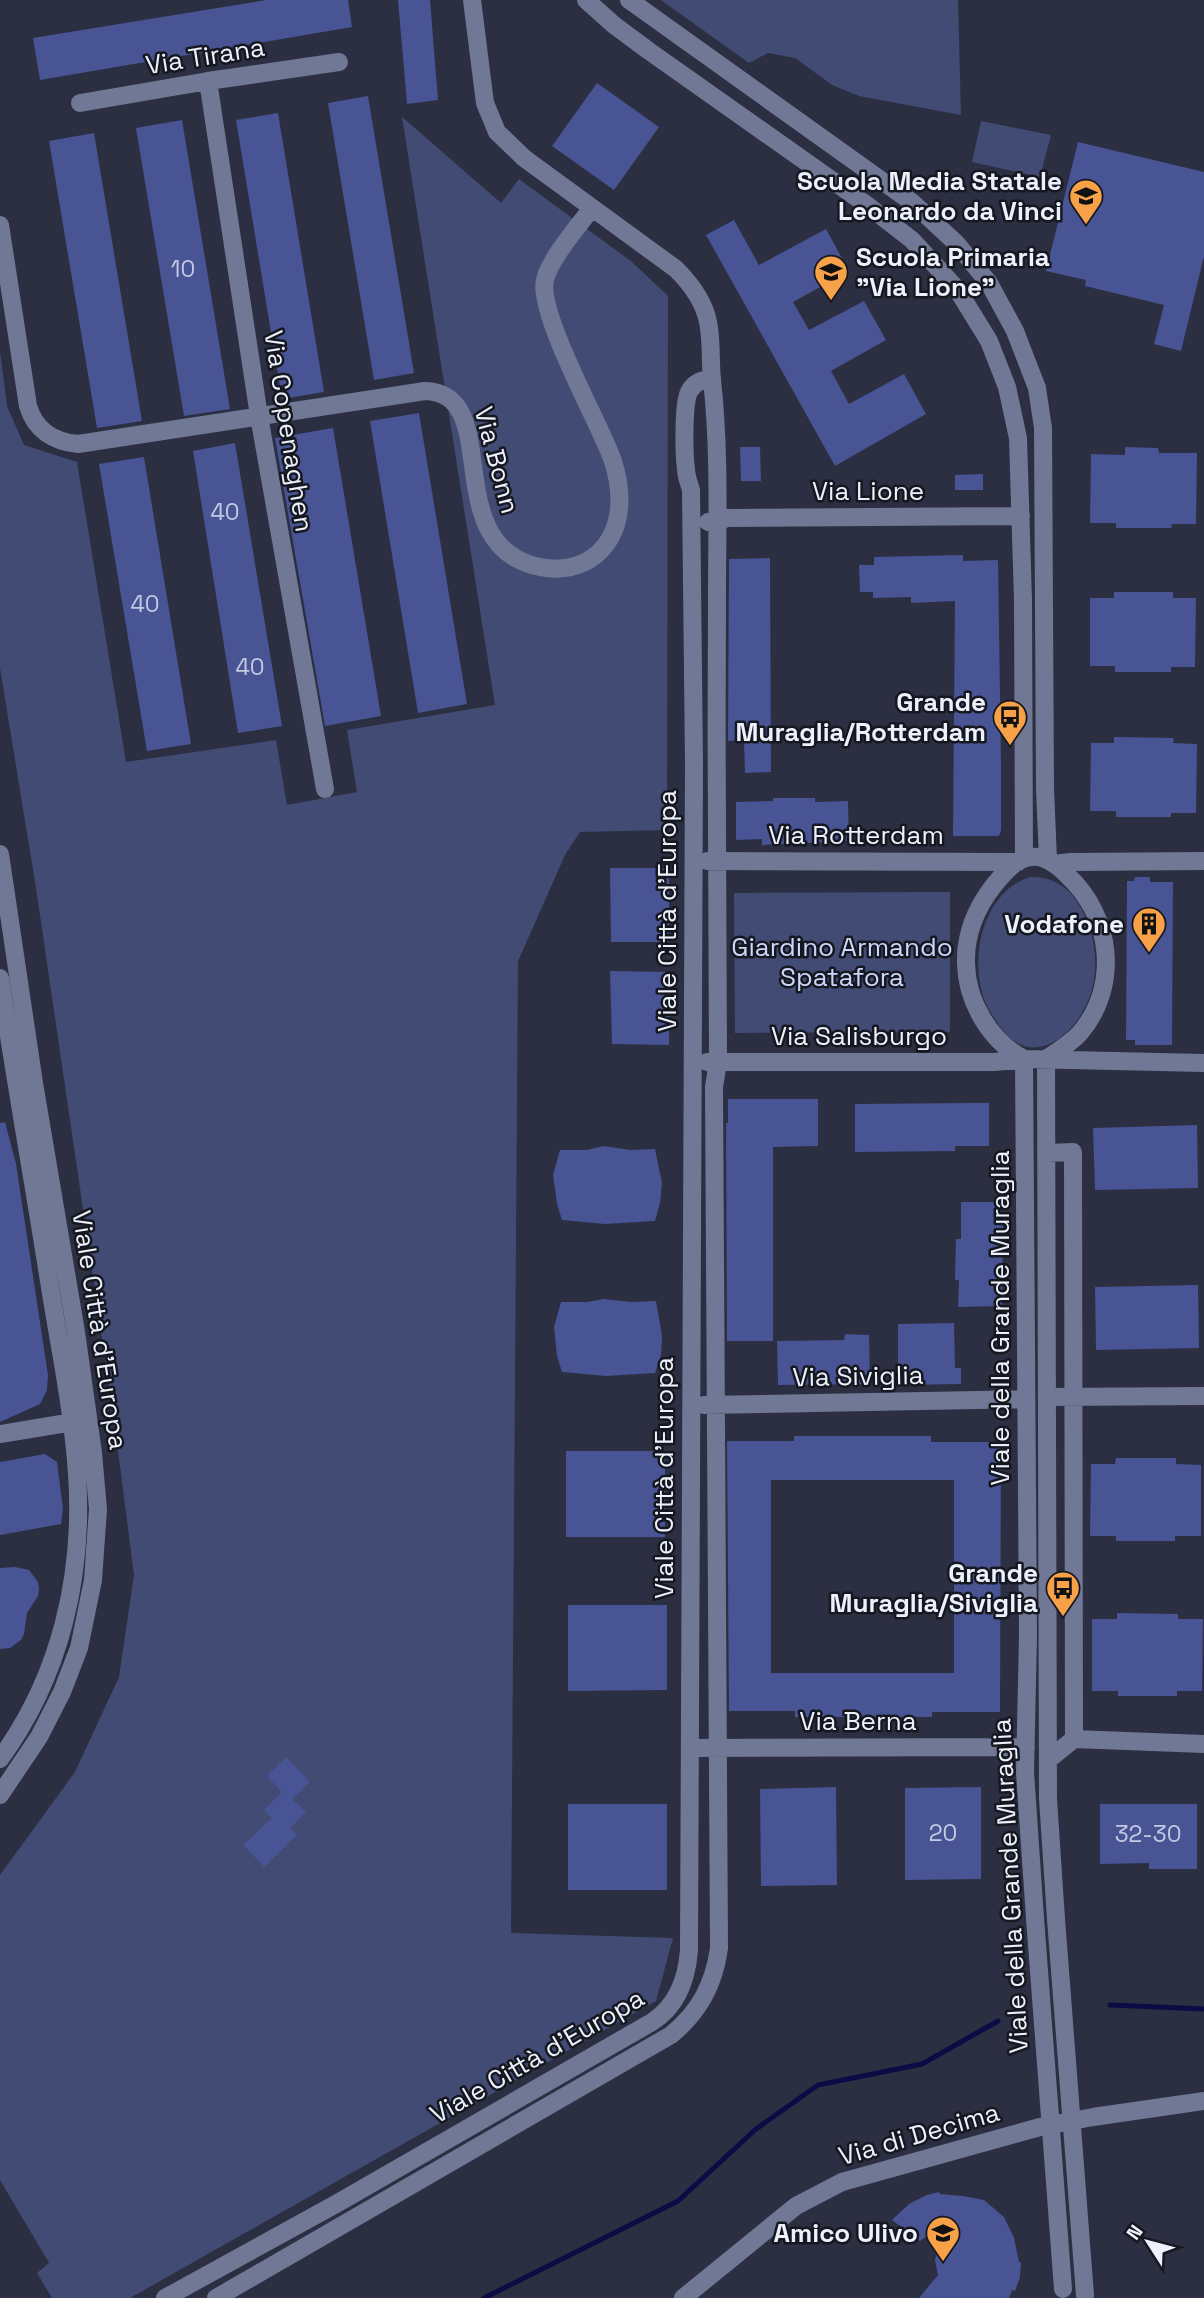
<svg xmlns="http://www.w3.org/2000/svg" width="1204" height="2298" font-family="'Space Grotesk',sans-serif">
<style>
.green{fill:#424b74}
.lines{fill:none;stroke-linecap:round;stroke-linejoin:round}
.stream{stroke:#0d0a46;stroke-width:5}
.building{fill:#485494;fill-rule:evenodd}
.minor{stroke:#707896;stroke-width:18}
.minor-bridge{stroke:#707896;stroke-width:18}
.labels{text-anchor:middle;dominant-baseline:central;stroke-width:5;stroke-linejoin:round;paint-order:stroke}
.number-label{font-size:23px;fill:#c4cae3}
.street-label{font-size:26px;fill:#edf1fd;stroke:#161820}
.poi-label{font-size:26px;font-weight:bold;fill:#edf1fd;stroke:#161820;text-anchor:end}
.park-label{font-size:26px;fill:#ccd6fc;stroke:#161820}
</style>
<rect width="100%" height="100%" fill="#2b2f41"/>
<!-- green -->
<path class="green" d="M661,0H958L961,115L859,96L832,85L795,58L768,53L749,63Z
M402,117L501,203L519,179L632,262L668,296L667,830L580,832L565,855L518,961L511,1933L673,1938L656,2001L130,2298H52L37,2273L49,2263L0,2180V1875L75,1772L119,1677L134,1575L115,1427L36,888L0,668V351L7,406L24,445L77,462L126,762L276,740L287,805L357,792L347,730L495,705Z
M981,121L1051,135L1040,177L972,162Z
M1030,877C1053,876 1070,888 1081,908C1093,931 1098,954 1094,980C1087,1027 1033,1080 997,1022C992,1015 987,1007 984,999C969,957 983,892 1030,877Z
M950,892V1032L735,1033L734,893Z"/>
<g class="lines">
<!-- stream -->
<path class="stream" d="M1110,2005L1204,2009
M484,2298L678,2201L756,2129L818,2085L922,2064L998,2021"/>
</g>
<!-- building -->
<path class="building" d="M266,0H348L352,27L40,80L33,38Z
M398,0H430L438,100L407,104Z
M597,83L659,127L614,190L552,146Z
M368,96L414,373L374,380L328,103Z
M278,113L324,392L282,399L236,120Z
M182,120L230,409L184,416L136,128Z
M94,133L142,421L97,428L49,141Z
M1078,142L1204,172V256L1181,351L1154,344L1164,305L1085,286L1086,280L1046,271Z
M734,220L759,265L826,229L849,271L793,302L809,330L864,301L886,340L831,371L849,404L904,374L926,414L835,466L706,235Z
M419,413L467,704L418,713L370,421Z
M333,428L381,716L325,726L275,438Z
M235,443L282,726L238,733L193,451Z
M740,447H760L761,481H741Z
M1125,447L1158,448L1159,453H1197L1196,524H1172L1171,528H1116V523H1090L1091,454L1125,455Z
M144,457L191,744L147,751L99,464Z
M983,474V490H955V475Z
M963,555V561L998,560L1001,765V830L999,836H953L955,601L911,603V597L873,598V592H860L859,565H874V557Z
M770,558L771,772L745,773L744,740L728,741L729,559Z
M1114,592H1173V598H1196L1195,667H1171V672H1115V666H1090V598H1114Z
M1114,737L1174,738L1173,743L1197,744L1196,813H1171V817H1116V811H1090L1091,743H1114Z
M773,798H815V802L848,801L849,841L762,845V839L736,840V802L773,801Z
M610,868H669V942H611Z
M1135,877H1150V882H1173L1172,1045H1135V1040H1126L1127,881H1134Z
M610,971L669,972V1045L612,1044Z
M728,1099H818V1146L773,1147V1341H727L726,1123H728Z
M971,1103H989V1146H955V1151L855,1152V1104Z
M5,1122L16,1164L48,1375L47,1390L40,1404L0,1422V1123Z
M1197,1125L1198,1188L1095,1190L1093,1128Z
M603,1146L630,1150L655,1149L662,1183L660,1203L655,1221L605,1224L562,1220L557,1204L553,1175L560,1150H587Z
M961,1202H998L999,1220L1003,1221L1002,1306L958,1307L959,1280H955L956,1239H961Z
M1198,1285L1199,1348L1096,1350L1095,1287Z
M604,1299L631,1302L656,1301L662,1336L661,1355L655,1373L606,1376L562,1372L557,1356L554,1327L561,1302H587Z
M954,1323L955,1368H961V1384L898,1385V1324Z
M845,1334L869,1335L870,1384L778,1385L777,1341L844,1340Z
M794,1436H931V1442H1001L1000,1712H932V1717H795V1711H729L727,1441H794ZM771,1480H954V1673H771Z
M566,1451H665V1537H566Z
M45,1454L57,1462L63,1509L61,1524L0,1535V1462Z
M1116,1458H1176V1464L1201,1465V1536H1175V1541H1116V1536H1090L1091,1464H1115Z
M15,1567L29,1570L38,1582L39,1589L38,1596L27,1613L24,1634L21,1640L10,1648L0,1649V1568Z
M568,1605H667V1690L568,1691Z
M1117,1613L1178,1614V1619H1203L1202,1691H1177V1696H1118V1691H1092V1619H1117Z
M286,1757L310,1782L292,1799L306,1812L290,1828L297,1835L264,1867L243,1845L272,1818L264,1810L282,1792L267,1776Z
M836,1787L837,1885L761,1886L760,1789Z
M981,1787V1879L905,1880V1788Z
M568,1804H667V1890H568Z
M1100,1804H1197V1869H1149V1863L1100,1864Z
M939,2192L940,2194L963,2196L984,2200L1004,2217L1014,2238L1019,2262H1021L1020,2277L1015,2291L1012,2290L1009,2298H919L938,2275L935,2260L947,2221L920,2241L892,2220L909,2204L927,2195Z"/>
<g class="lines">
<!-- minor -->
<path class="minor" d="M586,0L614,25L649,51L867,205L912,240L957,289L989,341L1007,387L1018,438L1023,600L1024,858
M629,0L913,203L956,243L989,283L1015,331L1037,388L1043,428L1045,789L1048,860
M208,81L259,416L325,789
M80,103L208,81L339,62
M0,225L28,406C35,430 54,442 78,444L425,391C506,393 436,546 540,567C559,571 580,568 596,555C624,531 623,493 613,461C599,422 537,313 545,280C549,260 579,225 592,208
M708,522L717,524L725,518L1021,516
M0,854L34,1083L76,1332L93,1453L98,1509L93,1580L79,1648L62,1692L39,1737L0,1795
M707,861L1018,862
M1054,864L1071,862L1204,861
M0,978C15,1079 33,1180 49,1281C59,1345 73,1410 77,1474C84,1576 60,1677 0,1759
M1024,1059L1028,1636L1025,1772L1035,1918
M1024,1059C990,1041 967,1002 966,964C965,935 976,908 994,885C1003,874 1016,858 1031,857C1045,855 1058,866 1067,875C1112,916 1120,986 1080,1033C1070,1044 1058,1051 1046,1059
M1046,1059L1048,1799L1056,1919
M707,1062H994L1024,1059L1204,1063
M1046,1153L1073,1152L1074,1739L1048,1760
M1047,1397L1204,1396
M704,1405L1026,1399
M0,1434L79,1421
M1074,1739L1204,1744
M691,1748L1026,1747
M165,2298L336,2204L652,2022C677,2006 687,1978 689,1950L694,764L691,490C689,483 686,476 686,469C684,454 683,404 689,392C694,382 702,380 712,378
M216,2298L671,2035C699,2012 714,1985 719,1948L714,1087L718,1062C717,907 716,752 717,597C717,524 720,452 712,380C710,361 712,341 708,322C704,301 691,284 676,269L524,158L497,132L485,103L472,0
M683,2298L796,2206L842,2182L1040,2127L1093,2117L1204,2101"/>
<!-- minor-bridge -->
<path class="minor-bridge" d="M1035,1918L1063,2289
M1056,1919L1085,2295"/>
</g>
<!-- icons -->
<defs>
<g id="school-pin" transform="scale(1.75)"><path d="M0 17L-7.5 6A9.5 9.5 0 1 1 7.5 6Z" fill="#f7a248" stroke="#161820"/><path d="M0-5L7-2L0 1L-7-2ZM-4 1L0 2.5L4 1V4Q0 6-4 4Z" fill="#111"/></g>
<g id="bus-pin" transform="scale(1.75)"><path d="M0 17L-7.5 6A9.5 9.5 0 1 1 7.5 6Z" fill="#f7a248" stroke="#161820"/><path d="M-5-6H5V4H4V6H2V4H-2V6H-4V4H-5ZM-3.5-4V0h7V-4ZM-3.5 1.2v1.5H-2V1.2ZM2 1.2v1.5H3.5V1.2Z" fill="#111"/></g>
<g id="building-pin" transform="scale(1.75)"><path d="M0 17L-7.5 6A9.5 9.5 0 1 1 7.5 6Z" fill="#f7a248" stroke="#161820"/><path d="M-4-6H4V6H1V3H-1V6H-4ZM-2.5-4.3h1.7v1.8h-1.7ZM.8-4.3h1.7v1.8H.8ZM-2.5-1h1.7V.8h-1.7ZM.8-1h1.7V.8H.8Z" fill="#111"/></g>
</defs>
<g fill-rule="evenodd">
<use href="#school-pin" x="1086" y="196"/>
<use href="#school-pin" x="831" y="272"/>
<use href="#bus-pin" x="1010" y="717"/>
<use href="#building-pin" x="1149" y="924"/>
<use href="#bus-pin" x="1063" y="1588"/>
<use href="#school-pin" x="943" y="2233"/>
</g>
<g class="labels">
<!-- number labels -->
<g class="number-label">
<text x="183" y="269">10</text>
<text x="225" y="512">40</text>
<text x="145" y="604">40</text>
<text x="250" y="667">40</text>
<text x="943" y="1833">20</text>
<text x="1148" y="1834">32-30</text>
</g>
<!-- street labels -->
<g class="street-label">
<text transform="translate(205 56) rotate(-9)">Via Tirana</text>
<text transform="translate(289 431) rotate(81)">Via Copenaghen</text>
<text transform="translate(497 460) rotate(75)">Via Bonn</text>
<text x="868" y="491">Via Lione</text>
<text x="856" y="835">Via Rotterdam</text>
<text transform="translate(667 911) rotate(-90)">Viale Città d'Europa</text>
<text x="859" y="1036">Via Salisburgo</text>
<text transform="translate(1000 1318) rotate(-90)">Viale della Grande Muraglia</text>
<text transform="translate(100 1330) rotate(81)">Viale Città d'Europa</text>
<text transform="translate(858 1376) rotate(-1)">Via Siviglia</text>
<text transform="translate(664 1478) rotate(-90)">Viale Città d'Europa</text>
<text x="858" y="1721">Via Berna</text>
<text transform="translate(1010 1886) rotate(-93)">Viale della Grande Muraglia</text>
<text transform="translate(537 2056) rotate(-30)">Viale Città d'Europa</text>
<text transform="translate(919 2134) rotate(-16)">Via di Decima</text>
</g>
<!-- poi labels -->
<g class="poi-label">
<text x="1062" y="181">Scuola Media Statale<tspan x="1062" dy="30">Leonardo da Vinci</tspan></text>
<text x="856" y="257" text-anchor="start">Scuola Primaria<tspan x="856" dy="30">"Via Lione"</tspan></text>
<text x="986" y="702">Grande<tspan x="986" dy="30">Muraglia/Rotterdam</tspan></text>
<text x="1124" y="924">Vodafone</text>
<text x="1038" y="1573">Grande<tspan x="1038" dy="30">Muraglia/Siviglia</tspan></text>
<text x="918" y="2233">Amico Ulivo</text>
</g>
<!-- park labels -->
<g class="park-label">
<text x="842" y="947">Giardino Armando<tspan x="842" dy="30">Spatafora</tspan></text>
</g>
</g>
<!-- north arrow -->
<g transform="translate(1148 2242) rotate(306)" stroke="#161820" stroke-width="5" paint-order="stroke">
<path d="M0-5L12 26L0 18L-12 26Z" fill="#edf1fd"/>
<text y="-10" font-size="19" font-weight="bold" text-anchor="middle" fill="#edf1fd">N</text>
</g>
</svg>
